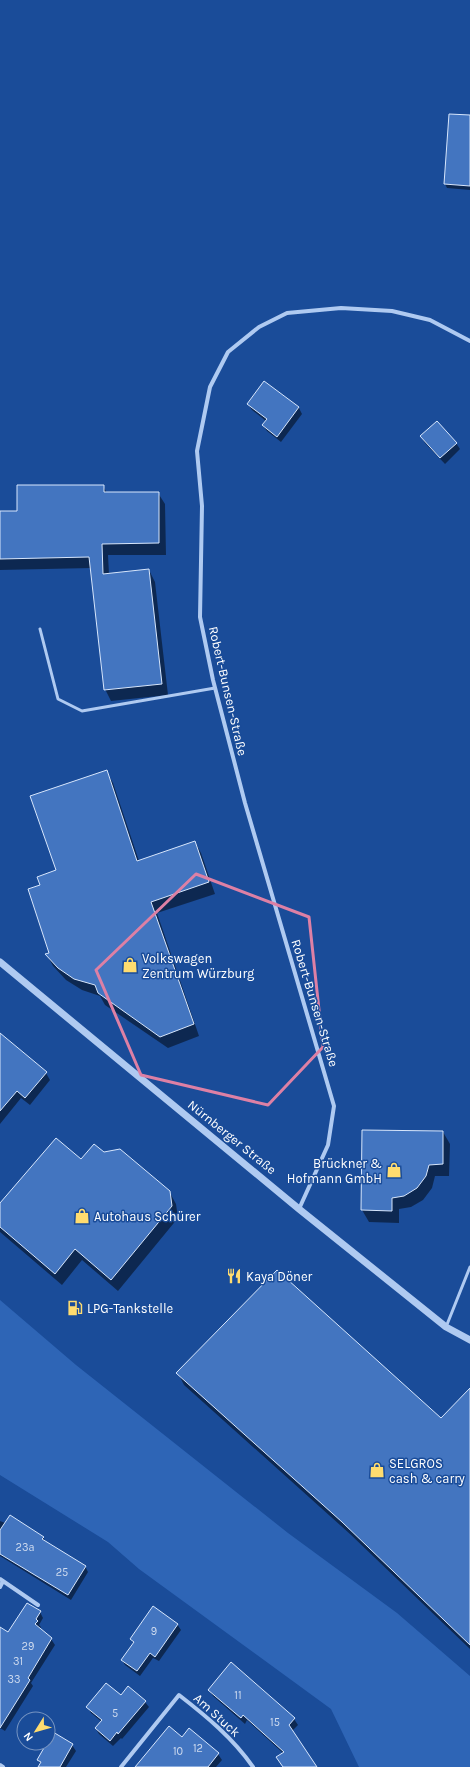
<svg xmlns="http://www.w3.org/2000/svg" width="470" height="1767" font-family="Karla,sans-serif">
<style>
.green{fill:#2e65b6}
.shadow{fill:#0007}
.building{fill:#4375c0;stroke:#d7e6fc}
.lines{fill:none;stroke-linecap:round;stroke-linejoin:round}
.service{stroke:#afcaf1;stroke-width:3}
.minor{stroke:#afcaf1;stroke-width:4}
.tertiary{stroke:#afcaf1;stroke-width:7}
.marked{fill:none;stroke:#dd80a5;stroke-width:3;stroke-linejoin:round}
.labels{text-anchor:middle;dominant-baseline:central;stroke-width:3;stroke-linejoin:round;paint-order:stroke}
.number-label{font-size:11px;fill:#d0dcef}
.street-label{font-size:13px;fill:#fff;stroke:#1a4c99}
.poi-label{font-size:13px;fill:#fff;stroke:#1a4c99;text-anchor:start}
</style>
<rect width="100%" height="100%" fill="#1a4c99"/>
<!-- green -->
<path class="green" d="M0,1300L76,1365L288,1533L397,1613L470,1676V1767H359L331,1709L139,1569L108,1542L0,1475Z"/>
<!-- shadow -->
<path class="shadow" d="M470,116V190L447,188L445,184Z
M264,382L299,408L302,414L281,442L267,431L263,426L266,421L252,410L248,404Z
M421,436L456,443L460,449L445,464L425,443Z
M103,486L107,493H158L165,504L166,555H108L109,574L149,570L155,582L168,695L111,701L105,689L92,568L0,570V512L18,511Z
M106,771L113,783L139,861L195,842L201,853L215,894L157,913L199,1036L168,1048L105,1005L100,996L82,990L66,980L53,966L47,955L51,954L41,885L57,871Z
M0,1034L46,1073L50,1080L30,1105L21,1098L0,1124Z
M443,1132L450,1144L449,1176H435L432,1188L423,1200L411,1207L399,1209V1223L369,1222L362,1210Z
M103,1153L169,1191L176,1204L178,1218L118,1291L82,1260L62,1285L0,1232V1205L82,1160Z
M178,1373L441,1419L470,1389V1649L350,1534L184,1385Z
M0,1521L43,1537L46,1543L85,1566L88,1572L71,1600L0,1556Z
M40,1612L43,1618L39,1625L41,1627L39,1629L51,1639L55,1645L31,1683L33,1686L5,1731L0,1728V1629L8,1634Z
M177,1624L181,1630L159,1661L153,1658L140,1676L125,1665L122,1660L134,1643L131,1639Z
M232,1663L294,1719L298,1725L292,1731L315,1767H283L284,1754L247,1720L245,1724L213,1696L209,1690Z
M121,1696L145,1702L149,1707L122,1739L121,1738L113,1746L99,1734L96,1729L102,1722L91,1713L88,1707Z
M189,1730L218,1754L222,1760L216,1767H137L182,1738Z
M72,1745L76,1751L66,1767H39L41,1764L38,1760Z"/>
<!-- building -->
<path class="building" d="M449,114L470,115V186L444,184Z
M264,381L299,407L277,437L262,425L267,419L247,404Z
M437,421L457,443L440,458L420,436Z
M17,485H104V492H159V543L102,544L103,574L149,569L162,684L104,690L89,557L0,559V511H17Z
M107,770L137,861L195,841L209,882L151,902L194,1024L160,1037L98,993L95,985L74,979L58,968L45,954L49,953L28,889L40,885L37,877L56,870L30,796Z
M0,1033L47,1072L25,1098L17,1091L0,1111Z
M362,1130L443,1131V1164L429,1165L426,1176L417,1188L404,1196L392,1198V1211L361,1210Z
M56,1138L81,1159L94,1144L104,1152L120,1149L170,1191L172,1206L111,1280L75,1249L55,1274L0,1227V1203Z
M277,1270L441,1418L470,1388V1645L342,1522L176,1373Z
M10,1515L44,1537L42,1539L86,1566L68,1595L0,1554V1530Z
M27,1603L41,1611L36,1619L38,1621L35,1624L52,1638L28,1678L30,1680L0,1728V1627L8,1632Z
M153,1606L178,1624L155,1657L150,1653L137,1671L121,1660L134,1642L130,1639Z
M231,1662L295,1718L289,1725L317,1767H283L276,1757L284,1752L243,1715L241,1718L208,1690Z
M106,1683L121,1695L128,1686L146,1701L118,1734L117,1732L110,1741L95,1728L102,1720L86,1707Z
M169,1726L182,1737L189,1728L219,1753L208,1767H135Z
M53,1732L73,1744L60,1767H38L41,1762L37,1760Z"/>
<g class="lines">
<!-- service -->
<path class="service" d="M40,629L58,699L82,711L215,688
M446,1327L470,1267"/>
<!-- minor -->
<path class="minor" d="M299,1209L328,1145L334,1106L245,803L213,680L200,617L202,506L197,451L210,387L228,352L259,327L287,313L341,308L392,311L430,320L470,341
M0,1579L38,1605
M0,1587L3,1581
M0,1765L3,1767
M121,1767L179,1695C206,1716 233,1738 253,1767"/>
<!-- tertiary -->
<path class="tertiary" d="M0,962L299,1209L446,1327L470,1340"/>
</g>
<!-- marked area -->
<path class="marked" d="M196,874L309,917L323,1047L268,1105L141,1075L96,970Z"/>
<!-- icons -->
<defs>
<g id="shop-bare" transform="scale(1.2)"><path d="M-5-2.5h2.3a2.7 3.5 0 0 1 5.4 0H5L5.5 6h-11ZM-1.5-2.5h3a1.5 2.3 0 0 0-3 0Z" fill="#ffdc6f" stroke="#1a4c99" stroke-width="2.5" paint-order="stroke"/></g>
<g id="restaurant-bare" transform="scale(1.2)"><path d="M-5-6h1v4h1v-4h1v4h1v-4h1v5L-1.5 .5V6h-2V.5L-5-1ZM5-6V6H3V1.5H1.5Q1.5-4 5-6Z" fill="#ffdc6f" stroke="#1a4c99" stroke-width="2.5" paint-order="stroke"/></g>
<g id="fuel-bare" transform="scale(1.2)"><path d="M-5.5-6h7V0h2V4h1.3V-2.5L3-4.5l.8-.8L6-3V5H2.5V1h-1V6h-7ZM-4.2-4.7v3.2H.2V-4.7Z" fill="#ffdc6f" stroke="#1a4c99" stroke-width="2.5" paint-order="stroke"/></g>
</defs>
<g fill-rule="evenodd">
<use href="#shop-bare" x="130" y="965"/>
<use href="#shop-bare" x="394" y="1170"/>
<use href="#shop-bare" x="82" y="1216"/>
<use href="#restaurant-bare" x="234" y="1276"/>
<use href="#fuel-bare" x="75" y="1308"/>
<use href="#shop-bare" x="377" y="1470"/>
</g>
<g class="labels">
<!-- number labels -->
<g class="number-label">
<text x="25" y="1547">23a</text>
<text x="62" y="1572">25</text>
<text x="154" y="1631">9</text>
<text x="28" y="1646">29</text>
<text x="18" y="1661">31</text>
<text x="14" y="1679">33</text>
<text x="238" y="1695">11</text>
<text x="115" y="1713">5</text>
<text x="275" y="1722">15</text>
<text x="198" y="1748">12</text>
<text x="178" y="1751">10</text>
</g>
<!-- street labels -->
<g class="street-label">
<text transform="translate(228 691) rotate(77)">Robert-Bunsen-Straße</text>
<text transform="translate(315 1003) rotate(73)">Robert-Bunsen-Straße</text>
<text transform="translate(232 1137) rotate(39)">Nürnberger Straße</text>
<text transform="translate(217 1715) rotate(42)">Am Stuck</text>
</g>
<!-- poi labels -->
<g class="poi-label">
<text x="142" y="958">Volkswagen<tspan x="142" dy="15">Zentrum Würzburg</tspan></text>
<text x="382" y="1163" text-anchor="end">Brückner &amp;<tspan x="382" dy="15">Hofmann GmbH</tspan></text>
<text x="94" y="1216">Autohaus Schürer</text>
<text x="246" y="1276">Kaya Döner</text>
<text x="87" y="1308">LPG-Tankstelle</text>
<text x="389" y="1463">SELGROS<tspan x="389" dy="15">cash &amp; carry</tspan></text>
</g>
</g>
<!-- north arrow -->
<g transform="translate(36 1731) rotate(233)"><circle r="19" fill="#1a4c99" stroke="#7694c2"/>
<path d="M0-3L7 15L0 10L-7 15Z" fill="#ffdc6f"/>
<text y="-6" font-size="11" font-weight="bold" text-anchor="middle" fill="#ffffff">N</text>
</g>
</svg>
